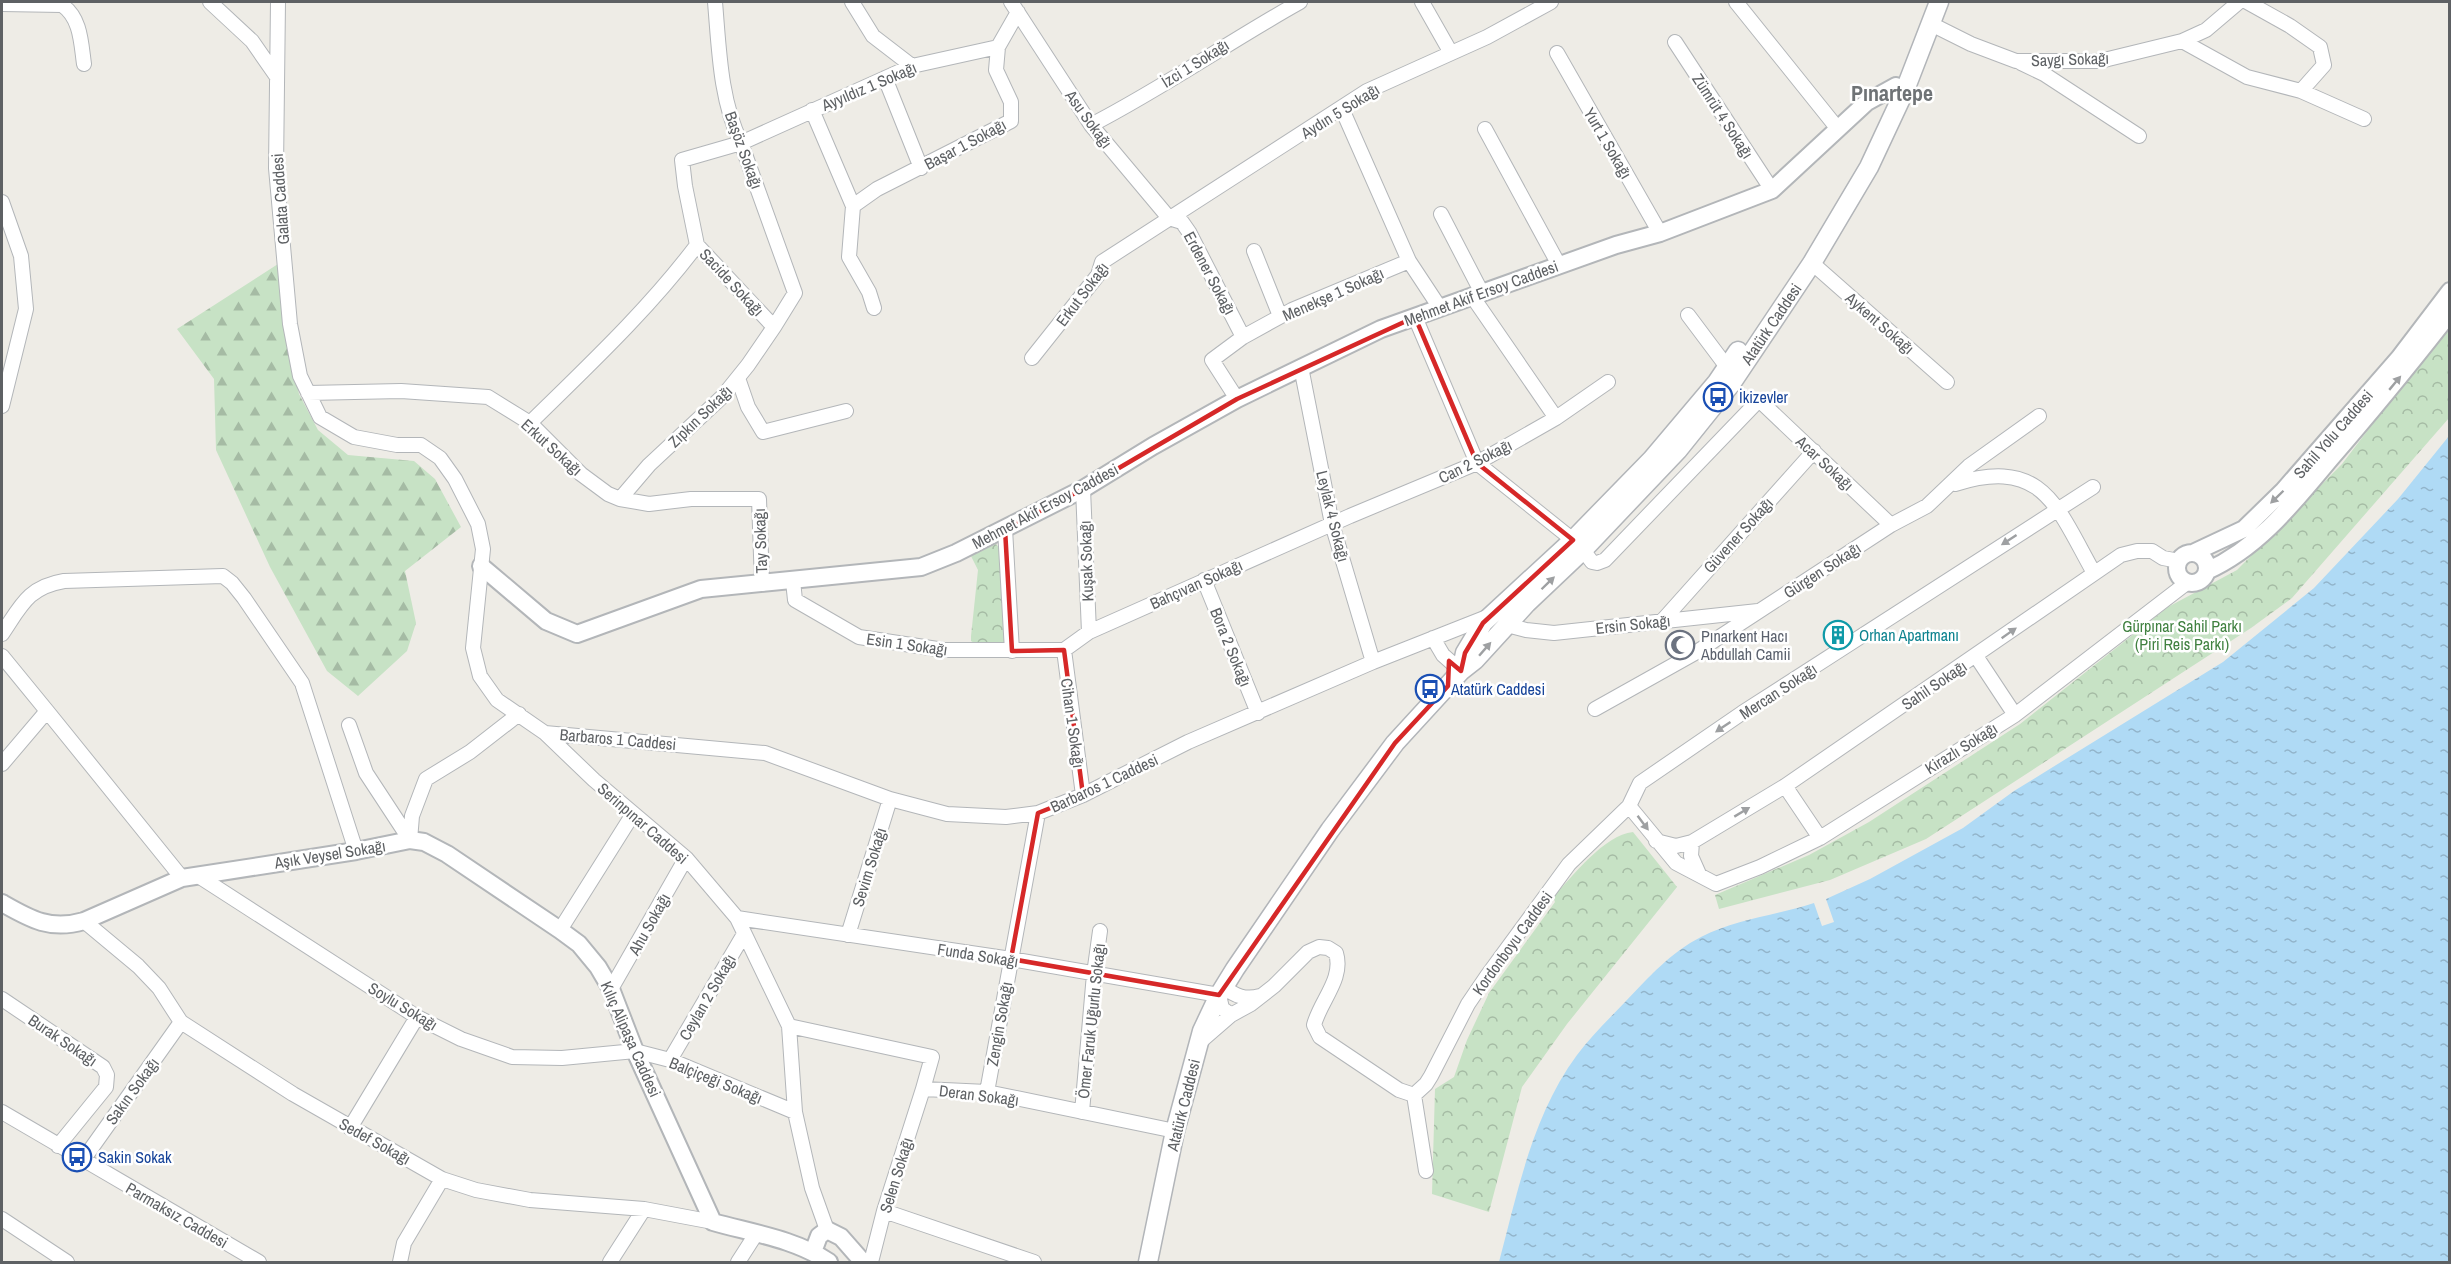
<svg xmlns="http://www.w3.org/2000/svg" width="2451" height="1264" font-family="'Archivo Narrow',sans-serif">
<style>
.forest{fill:url(#forest-firs)}
.park{fill:url(#park-crowns)}
.water{fill:url(#water-ripples)}
.lines{fill:none;stroke-linecap:round;stroke-linejoin:round}
.minor-casing{stroke:#b3b6b9;stroke-width:16}
.tertiary-casing{stroke:#b3b6b9;stroke-width:20}
.secondary-casing{stroke:#b2b5b9;stroke-width:21}
.minor{stroke:#fff;stroke-width:14}
.tertiary{stroke:#fff;stroke-width:16}
.secondary{stroke:#fff;stroke-width:18}
.oneway{fill:#9ea0a2}
.marked{fill:none;stroke:#d62828;stroke-width:4.5;stroke-linejoin:round}
.labels{text-anchor:middle;dominant-baseline:central;stroke-width:5;stroke-linejoin:round;paint-order:stroke}
.street-label{font-size:16px;fill:#5e6164;stroke:#fff}
.transit-label{font-size:16px;fill:#164399;stroke:#fff;text-anchor:start}
.park-label{font-size:16px;fill:#408140;stroke:#fff}
.culture-label{font-size:16px;fill:#0d838f;stroke:#fff;text-anchor:start}
.worship-label{font-size:16px;fill:#5b616d;stroke:#fff;text-anchor:start}
.district-label{font-size:22px;font-weight:bold;fill:#6f7376;stroke:#fff}
</style>
<defs>
<pattern id="forest-firs" width="22" height="20" patternUnits="userSpaceOnUse" patternTransform="scale(1.5)"><rect width="22" height="20" fill="#c7e2c5"/><path d="M5 1l3.5 6h-7zM16 11l3.5 6h-7z" fill="#a5bba4"/></pattern>
<pattern id="park-crowns" width="20" height="18" patternUnits="userSpaceOnUse" patternTransform="scale(1.5)"><rect width="20" height="18" fill="#c7e2c5"/><path d="M2 6a3 3 0 1 1 6 0M12 15a3 3 0 1 1 6 0" fill="none" stroke="#a5bba4"/></pattern>
<pattern id="water-ripples" width="26" height="14" patternUnits="userSpaceOnUse" patternTransform="scale(1.5)"><rect width="26" height="14" fill="#afdaf5"/><path d="M2 4q2-2 4 0t4 0M15 11q2-2 4 0t4 0" fill="none" stroke="#92b4ca"/></pattern>
</defs>
<rect width="100%" height="100%" fill="#eeece6"/>
<!-- forest -->
<path class="forest" d="M278,264L287,336L299,394L318,430L348,455L414,461L435,479L461,527L405,571L416,623L407,651L358,696L327,671L270,567L216,450L214,379L177,329Z"/>
<!-- park -->
<path class="park" d="M2449,324V418L2292,598L2251,628L1926,839L1830,880L1719,909L1715,895L1809,855L1869,822L2020,724L2168,607L2237,570L2342,464Z
M996,544L1000,549L1005,643L976,644L971,641V636L978,570L971,556Z
M1633,832L1677,887L1567,1024L1522,1087L1489,1212L1432,1194L1435,1089L1454,1077L1467,1040L1489,993L1555,902L1553,897C1573,876 1604,835 1633,832Z"/>
<!-- water -->
<path class="water" d="M2449,436V1262H1499C1518,1191 1532,1116 1577,1055C1591,1036 1609,1019 1626,1001C1649,977 1671,952 1701,937C1736,919 1778,915 1814,903L1822,926L1834,922L1826,899L1870,879L1963,828L2014,791L2223,662L2314,588L2398,499Z"/>
<g class="lines">
<!-- minor casing -->
<g class="minor-casing">
<path id="minor" d="M210,2L252,41L277,77
M278,2L276,168L290,324L300,376L320,417L354,437L397,445H421L440,458L455,479L478,524L483,549L473,648L480,676L497,700L545,733L594,780L686,858L737,918L789,1026L795,1112L812,1188L827,1230
M715,2C719,48 720,100 741,143L795,293L774,327L697,245L685,186L682,160L741,143L912,66L998,47L1018,12
M852,2L873,36L912,66
M1011,2L1091,125L1169,218
M1422,2L1451,53
M1736,2L1838,129
M2247,2L2290,26L2320,47L2324,65L2301,91
M2,4L62,5C81,18 81,43 84,64
M1931,24L1971,44L2016,61H2100L2182,41L2206,30L2239,2
M2182,41L2247,77L2301,91L2364,119
M1675,42L1772,190
M1557,53L1660,233
M2021,63L2044,74L2139,136
M885,78L921,168
M1342,109L1409,261
M812,110L853,206L849,257L869,292L874,308
M1091,125C1163,88 1230,41 1300,2
M1485,129L1559,265
M2,202L21,256L26,309L2,406
M853,206L877,189L1011,121V102L996,70L998,47
M1441,214L1482,293
M1169,218L1182,222L1189,232L1243,337
M1254,251L1280,316
M1812,263L1947,382
M1472,296L1556,418
M1688,315L1727,367
M1415,317L1477,463L1573,540
M1032,358L1098,275L1102,262L1367,91L1487,37L1551,2
M1301,367L1332,524L1373,662
M738,378L748,407L763,432L846,411
M308,393L401,391L488,397L530,423L581,474L608,494L620,499L649,504L691,499H759L762,584
M1237,399L1212,360L1243,337L1292,310L1409,261L1440,308
M530,423C588,366 648,310 697,245
M1955,484C2044,456 2057,508 2094,573
M1083,489L1089,632
M620,499L649,465L723,396L748,365L774,327
M1005,529L1012,651
M1583,550L1592,562L1597,563L1605,560L1759,400L1891,525
M1204,580L1258,713
M793,581L795,600L859,637L944,650H1064
M1663,620L1814,451
M1507,625L1526,630L1554,633L1758,611
M2,634C21,606 28,587 64,581L223,576L232,583L244,598L302,683L356,851
M1433,638L1443,655L1461,671
M1064,650L1089,632L1350,516L1477,463L1556,418L1608,382
M1064,650L1083,795
M2,656L47,711L2,764
M1976,656L2015,715
M1595,709L1695,653L1891,525L1927,506L1969,466L2039,416
M47,711L182,878
M349,725L366,773L410,840
M545,733L765,753L890,799L947,814L1006,817L1038,813L1083,795L1188,742L1373,662L1487,617
M1785,786L1820,838
M1629,806L1676,863L1716,884L1760,867L1820,838L2015,715L2188,582
M410,840L412,816L426,779L470,752L519,714
M1656,841L1676,846L1692,842L1785,786L2121,555L2137,551H2152L2163,558L2179,561
M1692,842L1691,856L1699,874
M197,875L417,1017L461,1039L512,1057L562,1058L635,1051L670,1060L795,1112
M737,918L1011,959L1219,995L1222,1008L1231,1015
M84,921L138,966L159,988L181,1022L293,1094L442,1179L476,1190L530,1200L644,1209L713,1222
M560,930L633,814
M848,935L890,799
M1224,987C1235,996 1245,1000 1260,996
M611,989L686,858
M2,999L103,1067L107,1075L106,1087L58,1146
M789,1026L932,1057L923,1089L987,1092L1175,1131
M1201,1041L1231,1015L1251,1004L1274,986L1308,952L1319,947L1328,948L1336,953C1344,979 1320,1001 1314,1025L1320,1037L1399,1090L1414,1095
M670,1060L744,934
M987,1092L1038,813
M1414,1095L1426,1084L1431,1076L1468,1004L1487,976L1569,864L1629,806L1640,783L1742,713L2093,487
M1414,1095L1426,1171
M2,1112L259,1262
M1082,1112L1094,974L1100,931
M350,1128L417,1017
M83,1160L181,1022
M884,1211L1034,1262
M2,1219L67,1262
M400,1262L404,1243L442,1179
M610,1262L644,1209
M738,1262L756,1234
M871,1262L884,1211L923,1089"/>
</g>
<!-- tertiary casing -->
<g class="tertiary-casing">
<path id="tertiary" d="M2195,552L2244,529L2283,491L2399,358L2450,291
M2177 568a15 15 0 1 1 30 0a15 15 0 1 1-30 0Z
M481,566L546,621L577,634L701,589L921,567L956,553L1083,489L1153,446L1237,399L1381,329L1616,245L1660,233L1772,190L1867,102L1896,86L1905,90
M2207,571C2260,547 2294,502 2331,458C2372,411 2411,363 2450,313
M2,903C30,919 50,931 84,921L182,878L356,851L410,840L424,842L447,854L560,930L579,944L598,967L611,989L635,1051L713,1222C752,1233 795,1239 829,1262
M813,1252L819,1236L827,1230L841,1237L863,1262"/>
</g>
<!-- secondary casing -->
<g class="secondary-casing">
<path id="secondary" d="M1461,671L1465,653L1483,623L1573,540L1652,459L1717,382L1738,351
M1148,1262L1175,1131L1202,1031L1219,995L1235,969L1330,830L1395,743L1461,671L1475,660L1527,603L1583,550L1678,450L1731,384L1812,263L1869,167L1905,90L1939,2"/>
</g>
<!-- minor -->
<use href="#minor" class="minor"/>
<!-- tertiary -->
<use href="#tertiary" class="tertiary"/>
<!-- secondary -->
<use href="#secondary" class="secondary"/>
</g>
<!-- one-way arrows -->
<defs><path id="oneway-solid" d="M-6-.8H1V-3.2L6.5 0L1 3.2V.8H-6Z" transform="scale(1.5)"/></defs>
<g class="oneway">
<use href="#oneway-solid" transform="translate(2395 383) rotate(-50)"/>
<use href="#oneway-solid" transform="translate(2277 497) rotate(136)"/>
<use href="#oneway-solid" transform="translate(2009 540) rotate(147)"/>
<use href="#oneway-solid" transform="translate(1548 583) rotate(-44)"/>
<use href="#oneway-solid" transform="translate(2009 633) rotate(-35)"/>
<use href="#oneway-solid" transform="translate(1485 649) rotate(-49)"/>
<use href="#oneway-solid" transform="translate(1723 727) rotate(146)"/>
<use href="#oneway-solid" transform="translate(1742 812) rotate(-31)"/>
<use href="#oneway-solid" transform="translate(1643 823) rotate(53)"/>
</g>
<!-- marked area -->
<path class="marked" d="M1415,317L1477,463L1573,540L1483,623L1465,653L1461,671L1449,661L1448,686L1395,743L1219,995L1011,959L1038,813L1083,795L1064,650L1012,651L1005,529L1083,489L1237,399Z"/>
<!-- icons -->
<defs>
<g id="bus-ring" transform="scale(1.5)"><circle r="9.5" fill="#fff" stroke="#1a4fb4" stroke-width="1.5"/><path d="M-5-6H5V4H4V6H2V4H-2V6H-4V4H-5ZM-3.5-4V0h7V-4ZM-3.5 1.2v1.5H-2V1.2ZM2 1.2v1.5H3.5V1.2Z" fill="#1a4fb4"/></g>
<g id="building-ring" transform="scale(1.5)"><circle r="9.5" fill="#fff" stroke="#0f9aa8" stroke-width="1.5"/><path d="M-4-6H4V6H1V3H-1V6H-4ZM-2.5-4.3h1.7v1.8h-1.7ZM.8-4.3h1.7v1.8H.8ZM-2.5-1h1.7V.8h-1.7ZM.8-1h1.7V.8H.8Z" fill="#0f9aa8"/></g>
<g id="mosque-ring" transform="scale(1.5)"><circle r="9.5" fill="#fff" stroke="#6b7280" stroke-width="1.5"/><path d="M3.5-4.9A6 6 0 1 0 3.5 4.9A5 5 0 1 1 3.5-4.9Z" fill="#6b7280"/></g>
</defs>
<g fill-rule="evenodd">
<use href="#bus-ring" x="1718" y="397"/>
<use href="#building-ring" x="1838" y="635"/>
<use href="#mosque-ring" x="1680" y="645"/>
<use href="#bus-ring" x="1430" y="689"/>
<use href="#bus-ring" x="77" y="1157"/>
</g>
<g class="labels">
<!-- street labels -->
<g class="street-label">
<text transform="translate(2070 59) rotate(-2)">Saygı Sokağı</text>
<text transform="translate(1195 63) rotate(-32)">İzci 1 Sokağı</text>
<text transform="translate(869 86) rotate(-23)">Ayyıldız 1 Sokağı</text>
<text transform="translate(1340 111) rotate(-32)">Aydın 5 Sokağı</text>
<text transform="translate(1723 116) rotate(57)">Zümrüt 4 Sokağı</text>
<text transform="translate(1089 119) rotate(54)">Asu Sokağı</text>
<text transform="translate(1608 143) rotate(60)">Yurt 1 Sokağı</text>
<text transform="translate(965 144) rotate(-28)">Başar 1 Sokağı</text>
<text transform="translate(744 150) rotate(70)">Başöz Sokağı</text>
<text transform="translate(280 199) rotate(-94)">Galata Caddesi</text>
<text transform="translate(1210 273) rotate(62)">Erdener Sokağı</text>
<text transform="translate(732 282) rotate(47)">Sacide Sokağı</text>
<text transform="translate(1481 293) rotate(-20)">Mehmet Akif Ersoy Caddesi</text>
<text transform="translate(1082 294) rotate(-53)">Erkut Sokağı</text>
<text transform="translate(1333 294) rotate(-24)">Menekşe 1 Sokağı</text>
<text transform="translate(1880 323) rotate(41)">Aykent Sokağı</text>
<text transform="translate(1771 324) rotate(-56)">Atatürk Caddesi</text>
<text transform="translate(700 416) rotate(-44)">Zıpkın Sokağı</text>
<text transform="translate(2333 434) rotate(-49)">Sahil Yolu Caddesi</text>
<text transform="translate(552 447) rotate(42)">Erkut Sokağı</text>
<text transform="translate(1475 461) rotate(-26)">Can 2 Sokağı</text>
<text transform="translate(1825 463) rotate(43)">Acar Sokağı</text>
<text transform="translate(1045 506) rotate(-28)">Mehmet Akif Ersoy Caddesi</text>
<text transform="translate(1333 516) rotate(76)">Leylak 4 Sokağı</text>
<text transform="translate(1738 535) rotate(-48)">Güvener Sokağı</text>
<text transform="translate(760 541) rotate(-92)">Tay Sokağı</text>
<text transform="translate(1086 561) rotate(-92)">Kuşak Sokağı</text>
<text transform="translate(1822 570) rotate(-33)">Gürgen Sokağı</text>
<text transform="translate(1196 584) rotate(-24)">Bahçıvan Sokağı</text>
<text transform="translate(1633 624) rotate(-6)">Ersin Sokağı</text>
<text transform="translate(907 644) rotate(8)">Esin 1 Sokağı</text>
<text transform="translate(1231 647) rotate(68)">Bora 2 Sokağı</text>
<text transform="translate(1934 685) rotate(-34)">Sahil Sokağı</text>
<text transform="translate(1778 691) rotate(-33)">Mercan Sokağı</text>
<text transform="translate(1073 723) rotate(82)">Cihan 1 Sokağı</text>
<text transform="translate(618 739) rotate(5)">Barbaros 1 Caddesi</text>
<text transform="translate(1961 748) rotate(-32)">Kirazlı Sokağı</text>
<text transform="translate(1104 783) rotate(-25)">Barbaros 1 Caddesi</text>
<text transform="translate(643 823) rotate(41)">Serinpınar Caddesi</text>
<text transform="translate(330 854) rotate(-9)">Aşık Veysel Sokağı</text>
<text transform="translate(869 867) rotate(-73)">Sevim Sokağı</text>
<text transform="translate(649 924) rotate(-61)">Ahu Sokağı</text>
<text transform="translate(1512 943) rotate(-54)">Kordonboyu Caddesi</text>
<text transform="translate(978 955) rotate(9)">Funda Sokağı</text>
<text transform="translate(707 997) rotate(-60)">Ceylan 2 Sokağı</text>
<text transform="translate(403 1006) rotate(31)">Soylu Sokağı</text>
<text transform="translate(1091 1021) rotate(-84)">Ömer Faruk Uğurlu Sokağı</text>
<text transform="translate(999 1024) rotate(-80)">Zengin Sokağı</text>
<text transform="translate(631 1039) rotate(66)">Kılıç Alipaşa Caddesi</text>
<text transform="translate(63 1040) rotate(34)">Burak Sokağı</text>
<text transform="translate(716 1080) rotate(22)">Balçiçeği Sokağı</text>
<text transform="translate(132 1091) rotate(-54)">Sakın Sokağı</text>
<text transform="translate(979 1095) rotate(7)">Deran Sokağı</text>
<text transform="translate(1183 1105) rotate(-76)">Atatürk Caddesi</text>
<text transform="translate(375 1141) rotate(29)">Sedef Sokağı</text>
<text transform="translate(896 1175) rotate(-73)">Selen Sokağı</text>
<text transform="translate(177 1215) rotate(30)">Parmaksız Caddesi</text>
</g>
<!-- transit labels -->
<g class="transit-label">
<text x="1739" y="397">İkizevler</text>
<text x="1451" y="689">Atatürk Caddesi</text>
<text x="98" y="1157">Sakin Sokak</text>
</g>
<!-- park labels -->
<g class="park-label">
<text x="2182" y="626">Gürpınar Sahil Parkı<tspan x="2182" dy="18">(Piri Reis Parkı)</tspan></text>
</g>
<!-- culture labels -->
<g class="culture-label">
<text x="1859" y="635">Orhan Apartmanı</text>
</g>
<!-- worship labels -->
<g class="worship-label">
<text x="1701" y="636">Pınarkent Hacı<tspan x="1701" dy="18">Abdullah Camii</tspan></text>
</g>
<!-- district labels -->
<g class="district-label">
<text x="1892" y="93">Pınartepe</text>
</g>
</g>
<!-- border -->
<rect width="2451" height="1264" fill="none" stroke="#5e6164" stroke-width="6"/>
</svg>
